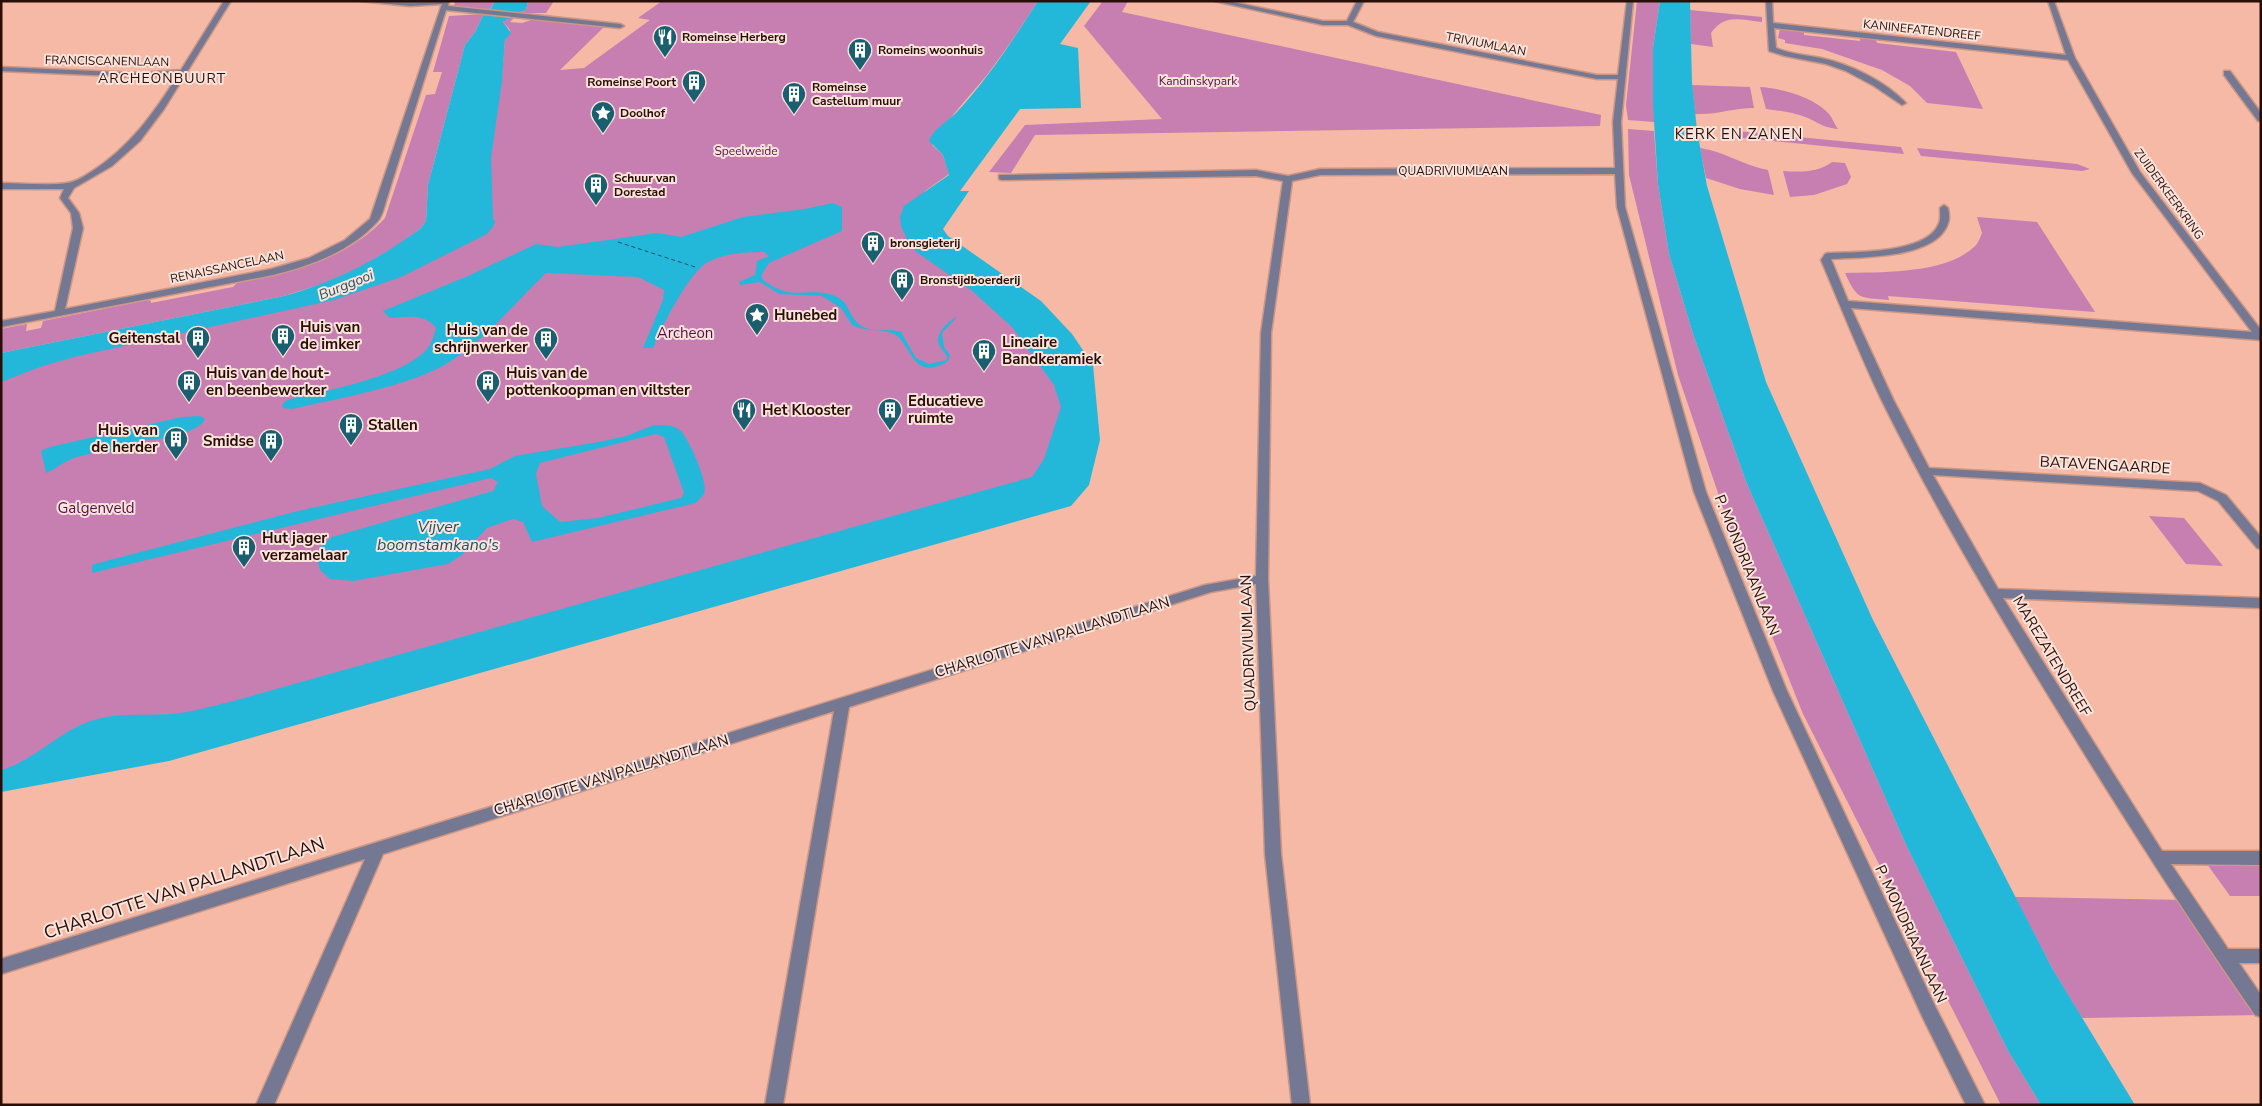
<svg xmlns="http://www.w3.org/2000/svg" width="2262" height="1106" font-family="'Nunito Sans',sans-serif">
<style>
.green{fill:#c77eb1}
.water{fill:#23b8da;fill-rule:evenodd}
.lines{fill:none;stroke-linecap:round;stroke-linejoin:round}
.ferry{stroke:#1a5260;stroke-width:1;stroke-dasharray:4 3;stroke-linecap:butt}
.minor-casing{stroke:#cc9785;stroke-width:3}
.minor{fill:#747893;fill-rule:evenodd}
.labels{text-anchor:middle;dominant-baseline:central;stroke-width:4;stroke-linejoin:round;paint-order:stroke}
.far-street-label{font-size:12px;fill:#280e06;stroke:#fce4dc}
.far-poi-label{font-size:12px;font-weight:bold;fill:#280e06;stroke:#fce4dc;text-anchor:start}
.far-park-label{font-size:12px;fill:#560b46;stroke:#fce4dc}
.far-neighbourhood-label{font-size:14px;letter-spacing:1px;fill:#280e06;stroke:#fce4dc}
.far-water-label{font-size:14px;font-style:italic;fill:#1a5260;stroke:#fce4dc}
.far-quarter-label{font-size:15px;letter-spacing:1px;fill:#280e06;stroke:#fce4dc}
.poi-label{font-size:15px;font-weight:bold;fill:#280e06;stroke:#fce4dc;text-anchor:start}
.park-label{font-size:15px;fill:#560b46;stroke:#fce4dc}
.street-label{font-size:15px;fill:#280e06;stroke:#fce4dc}
.water-label{font-size:16px;font-style:italic;fill:#1a5260;stroke:#fce4dc}
.near-street-label{font-size:18px;fill:#280e06;stroke:#fce4dc}
</style>
<rect width="100%" height="100%" fill="#f5b9a5"/>
<!-- green -->
<path class="green" d="M455,1H495L489,11L454,6Z
M528,1H554L546,13H517L526,10Z
M662,1H1038C1022,26 1005,51 987,75C968,98 947,119 932,145L943,155L949,174L925,191L920,227L1071,382L1034,491L1,786V357L315,298L421,261L502,76L505,40L510,30L503,22L509,17L514,18L510,22L522,23L534,19L604,27L560,70L584,68L650,20L638,18Z
M1103,1H1128L1122,12L1601,115L1600,126L1035,135L1011,173L989,172L1025,125L1162,119L1084,26Z
M1637,1H1660L1653,48L1654,122L1628,120L1626,105Z
M1690,10L1762,17V22C1741,20 1725,13 1711,33L1713,47L1691,44Z
M484,14L475,32L465,45L428,185L426,221L420,229L398,245L362,267L325,283L284,296L1,353V329L27,324L26,331L41,328L43,321L148,300L151,301V303L233,287L237,283C291,273 346,260 385,218L426,95L435,94L442,72H433L449,16Z
M1780,29L1804,32V35L1860,41V38L1876,40L1877,43L1956,52L1983,109L1927,103L1910,86L1882,70L1822,49L1785,43V40L1778,38Z
M1692,85L1750,87L1754,108C1732,108 1717,115 1695,114Z
M1760,87C1780,88 1813,97 1827,112C1832,116 1834,124 1838,129C1824,127 1824,126 1812,120C1798,113 1782,111 1766,109Z
M1628,129L1654,131L1658,184L1669,254L1693,334L1747,484L1907,847L2007,1049L2041,1105H2001L1803,714L1736,546L1678,375L1629,175Z
M1725,130L1901,147L1904,154L1743,138L1725,134Z
M1700,148C1724,151 1744,166 1768,170L1774,195L1740,189L1706,178Z
M1917,148L2077,164L2090,169L2082,171L1921,156Z
M1832,162L1845,163L1851,177L1847,184L1814,195L1790,197L1783,171C1801,172 1817,173 1832,162Z
M1977,217L2037,222L2095,312L1888,296L1889,300C1859,297 1858,301 1845,273C1883,272 1945,274 1974,247C1978,244 1980,238 1982,233Z
M2149,516L2184,518L2223,566L2186,564Z
M2207,864L2261,865V896H2230Z
M2015,897L2186,900L2261,1015L2082,1018L2052,968Z"/>
<!-- water -->
<path class="water" d="M495,1H528L526,10L517,13L503,22L511,33L505,40L502,81L491,158L493,219L495,221L493,227L487,234L401,277L334,300L74,357L40,367L1,382V353L284,296C337,281 376,261 420,229L426,221L428,185L465,45L475,32L484,14L490,10Z
M1038,1H1091L1060,44L1078,48L1081,108L1020,109L960,191H969L943,229L948,236L1041,301L1072,334L1093,365L1100,440L1089,485L1071,506L169,761L1,792V770C34,761 58,732 91,721C116,712 144,716 171,714C190,713 211,706 230,702L1032,477L1044,459L1061,407L1054,385L1012,327L971,290L915,251L907,239L901,226L900,217L904,206L949,175L943,155L929,141C933,129 947,122 956,113C987,80 1013,40 1038,1Z
M1660,1H1690L1692,83L1697,130L1707,186L1766,382L1873,620L2052,968L2135,1105H2041L2007,1049L1907,847L1747,484L1693,334L1669,254L1658,184L1653,106V48Z
M833,203L842,207V231L769,263L762,274V279C793,304 807,285 835,296C850,302 848,316 860,325C870,333 889,328 901,332L916,358L929,364L947,360V356C944,351 939,347 938,342C937,332 949,320 957,317L942,333L944,347L950,355L948,361C912,384 911,342 894,334C881,328 865,332 852,325L841,308L822,296L779,294L760,282L740,285L739,282L755,275L757,261L769,256L764,252C746,252 725,253 708,262C689,272 661,328 653,348H643L663,300L664,290L638,277L546,273C516,302 488,336 454,359C415,386 339,398 292,409L283,408L282,405L287,400C322,392 405,376 427,349C432,343 434,335 436,328C425,313 406,317 390,318L383,311L468,276L536,244L558,247L657,233L681,237L743,217L805,209Z
M200,416L205,419C199,434 154,441 144,440C136,439 129,447 122,449C107,454 92,452 77,457C64,461 56,469 46,473L41,451L50,447L182,417Z
M654,425C664,425 673,424 681,431C689,440 709,483 704,494C702,497 698,500 696,503L532,542L523,522L513,519L487,528L462,555L448,564L353,581L330,579L321,571L316,558L321,547L332,537L493,491L498,482L491,478L92,573V565L106,561L298,511L490,469L515,456L599,442L626,436ZM656,434L664,437L684,493L681,498L598,518L560,522L542,506L536,474L540,463Z"/>
<g class="lines">
<!-- ferry -->
<path class="ferry" d="M618,242L695,267"/>
<!-- minor casing -->
<g class="minor-casing">
<path id="minor" d="M224,1H231L164,109L140,141L112,166L74,188L68,198L79,213L83,228L65,309L271,269L309,258L345,240L370,219L442,4L410,6L360,1H449L448,6L620,24L624,26L620,28L446,10L386,201C384,208 382,217 377,222C351,251 310,266 273,275L1,327V321L55,311L73,228L71,213L60,198L64,189H1V183C22,183 46,186 67,183C75,182 85,176 91,172C130,147 154,113 178,75L139,77L1,71V67L139,73L181,70Z
M1214,1H1228L1323,21H1347L1357,1H1364L1353,22L1378,32L1597,75H1618L1627,1H1633L1621,122L1625,207L1706,492L1787,691L1934,1004L1985,1105H1966L1922,1016L1773,691L1694,492L1617,207L1615,174L1320,175L1292,181L1271,333L1268,579L1281,854L1310,1105H1292L1265,854L1256,584L1211,592L849,707L783,1105H765L834,711L383,854L274,1105H256L365,859L1,974V959L1205,585L1256,576L1261,333L1283,181L1256,176L1002,180L999,179V175L1256,170L1288,176L1320,169L1615,168L1613,122L1618,79H1597L1376,36L1348,25H1323Z
M1766,1H1772L1773,23L2066,55L2048,1H2054L2075,58L2140,172L2261,330V340L1851,308L1893,399L1929,468L2200,483L2226,495L2261,537V549L2257,548L2218,501L2198,491L1933,475L1998,589L2261,598V608L2003,598L2162,851H2261V865L2171,864L2228,949H2261V963H2239L2261,995V1017L2255,1015C2189,920 2127,823 2066,724C2001,619 1937,512 1882,401C1860,355 1841,307 1821,260L1825,254L1828,253C1854,252 1928,254 1939,223C1941,219 1940,213 1940,208L1944,205L1948,208C1949,213 1950,219 1948,223C1937,259 1861,257 1831,259L1848,301L2252,332L2132,173L2068,60L1774,28L1776,48C1790,54 1806,55 1821,58C1850,64 1885,81 1906,103L1902,105L1874,86L1846,71L1826,64L1785,56L1769,51Z
M2224,71H2230L2261,113V121H2258L2224,75Z"/>
</g>
<!-- minor -->
<use href="#minor" class="minor"/>
</g>
<!-- icons -->
<defs>
<g id="restaurant-pin" transform="scale(1.25)"><path d="M0 17L-7.5 6A9.5 9.5 0 1 1 7.5 6Z" fill="#195f70" stroke="#fce4dc"/><path d="M-5-6h1v4h1v-4h1v4h1v-4h1v5L-1.5 .5V6h-2V.5L-5-1ZM5-6V6H3V1.5H1.5Q1.5-4 5-6Z" fill="#fff"/></g>
<g id="building-pin" transform="scale(1.25)"><path d="M0 17L-7.5 6A9.5 9.5 0 1 1 7.5 6Z" fill="#195f70" stroke="#fce4dc"/><path d="M-4-6H4V6H1V3H-1V6H-4ZM-2.5-4.3h1.7v1.8h-1.7ZM.8-4.3h1.7v1.8H.8ZM-2.5-1h1.7V.8h-1.7ZM.8-1h1.7V.8H.8Z" fill="#fff"/></g>
<g id="sight-pin" transform="scale(1.25)"><path d="M0 17L-7.5 6A9.5 9.5 0 1 1 7.5 6Z" fill="#195f70" stroke="#fce4dc"/><path d="M0-6L1.8-2.2L6-1.7L2.9 1.2L3.7 5.4L0 3.3L-3.7 5.4L-2.9 1.2L-6-1.7L-1.8-2.2Z" fill="#fff"/></g>
</defs>
<g fill-rule="evenodd">
<use href="#restaurant-pin" x="665" y="37"/>
<use href="#building-pin" x="860" y="50"/>
<use href="#building-pin" x="694" y="82"/>
<use href="#building-pin" x="794" y="94"/>
<use href="#sight-pin" x="603" y="113"/>
<use href="#building-pin" x="596" y="185"/>
<use href="#building-pin" x="873" y="243"/>
<use href="#building-pin" x="902" y="280"/>
<use href="#sight-pin" x="757" y="315"/>
<use href="#building-pin" x="283" y="336"/>
<use href="#building-pin" x="198" y="338"/>
<use href="#building-pin" x="546" y="339"/>
<use href="#building-pin" x="984" y="351"/>
<use href="#building-pin" x="189" y="382"/>
<use href="#building-pin" x="488" y="382"/>
<use href="#restaurant-pin" x="744" y="410"/>
<use href="#building-pin" x="890" y="410"/>
<use href="#building-pin" x="351" y="425"/>
<use href="#building-pin" x="176" y="439"/>
<use href="#building-pin" x="271" y="441"/>
<use href="#building-pin" x="244" y="547"/>
</g>
<g class="labels">
<!-- far-street labels -->
<g class="far-street-label">
<text transform="translate(1922 30) rotate(6)">KANINEFATENDREEF</text>
<text transform="translate(1486 44) rotate(11)">TRIVIUMLAAN</text>
<text transform="translate(107 61) rotate(1)">FRANCISCANENLAAN</text>
<text x="1453" y="171">QUADRIVIUMLAAN</text>
<text transform="translate(2169 194) rotate(54)">ZUIDERKEERKRING</text>
<text transform="translate(227 267) rotate(-12)">RENAISSANCELAAN</text>
</g>
<!-- far-poi labels -->
<g class="far-poi-label">
<text x="682" y="37">Romeinse Herberg</text>
<text x="878" y="50">Romeins woonhuis</text>
<text x="676" y="82" text-anchor="end">Romeinse Poort</text>
<text x="812" y="87">Romeinse<tspan x="812" dy="14">Castellum muur</tspan></text>
<text x="620" y="113">Doolhof</text>
<text x="614" y="178">Schuur van<tspan x="614" dy="14">Dorestad</tspan></text>
<text x="890" y="243">bronsgieterij</text>
<text x="920" y="280">Bronstijdboerderij</text>
</g>
<!-- far-park labels -->
<g class="far-park-label">
<text x="1198" y="81">Kandinskypark</text>
<text x="746" y="151">Speelweide</text>
</g>
<!-- far-neighbourhood labels -->
<g class="far-neighbourhood-label">
<text x="162" y="78">ARCHEONBUURT</text>
</g>
<!-- far-water labels -->
<g class="far-water-label">
<text transform="translate(346 285) rotate(-22)">Burggooi</text>
</g>
<!-- far-quarter labels -->
<g class="far-quarter-label">
<text x="1739" y="134">KERK EN ZANEN</text>
</g>
<!-- poi labels -->
<g class="poi-label">
<text x="774" y="315">Hunebed</text>
<text x="300" y="327">Huis van<tspan x="300" dy="17">de imker</tspan></text>
<text x="528" y="330" text-anchor="end">Huis van de<tspan x="528" dy="17">schrijnwerker</tspan></text>
<text x="180" y="338" text-anchor="end">Geitenstal</text>
<text x="1002" y="342">Lineaire<tspan x="1002" dy="17">Bandkeramiek</tspan></text>
<text x="206" y="373">Huis van de hout-<tspan x="206" dy="17">en beenbewerker</tspan></text>
<text x="506" y="373">Huis van de<tspan x="506" dy="17">pottenkoopman en viltster</tspan></text>
<text x="908" y="401">Educatieve<tspan x="908" dy="17">ruimte</tspan></text>
<text x="762" y="410">Het Klooster</text>
<text x="368" y="425">Stallen</text>
<text x="158" y="430" text-anchor="end">Huis van<tspan x="158" dy="17">de herder</tspan></text>
<text x="254" y="441" text-anchor="end">Smidse</text>
<text x="262" y="538">Hut jager<tspan x="262" dy="17">verzamelaar</tspan></text>
</g>
<!-- park labels -->
<g class="park-label">
<text x="685" y="333">Archeon</text>
<text x="96" y="508">Galgenveld</text>
</g>
<!-- street labels -->
<g class="street-label">
<text transform="translate(2105 465) rotate(3)">BATAVENGAARDE</text>
<text transform="translate(1747 565) rotate(68)">P. MONDRIAANLAAN</text>
<text transform="translate(1052 637) rotate(-17)">CHARLOTTE VAN PALLANDTLAAN</text>
<text transform="translate(1248 643) rotate(-92)">QUADRIVIUMLAAN</text>
<text transform="translate(2052 656) rotate(59)">MAREZATENDREEF</text>
<text transform="translate(611 775) rotate(-17)">CHARLOTTE VAN PALLANDTLAAN</text>
<text transform="translate(1911 934) rotate(65)">P. MONDRIAANLAAN</text>
</g>
<!-- water labels -->
<g class="water-label">
<text x="438" y="527">Vijver<tspan x="438" dy="18">boomstamkano's</tspan></text>
</g>
<!-- near-street labels -->
<g class="near-street-label">
<text transform="translate(184 888) rotate(-18)">CHARLOTTE VAN PALLANDTLAAN</text>
</g>
</g>
<!-- border -->
<rect width="2262" height="1106" fill="none" stroke="#280e06" stroke-width="5"/>
</svg>
